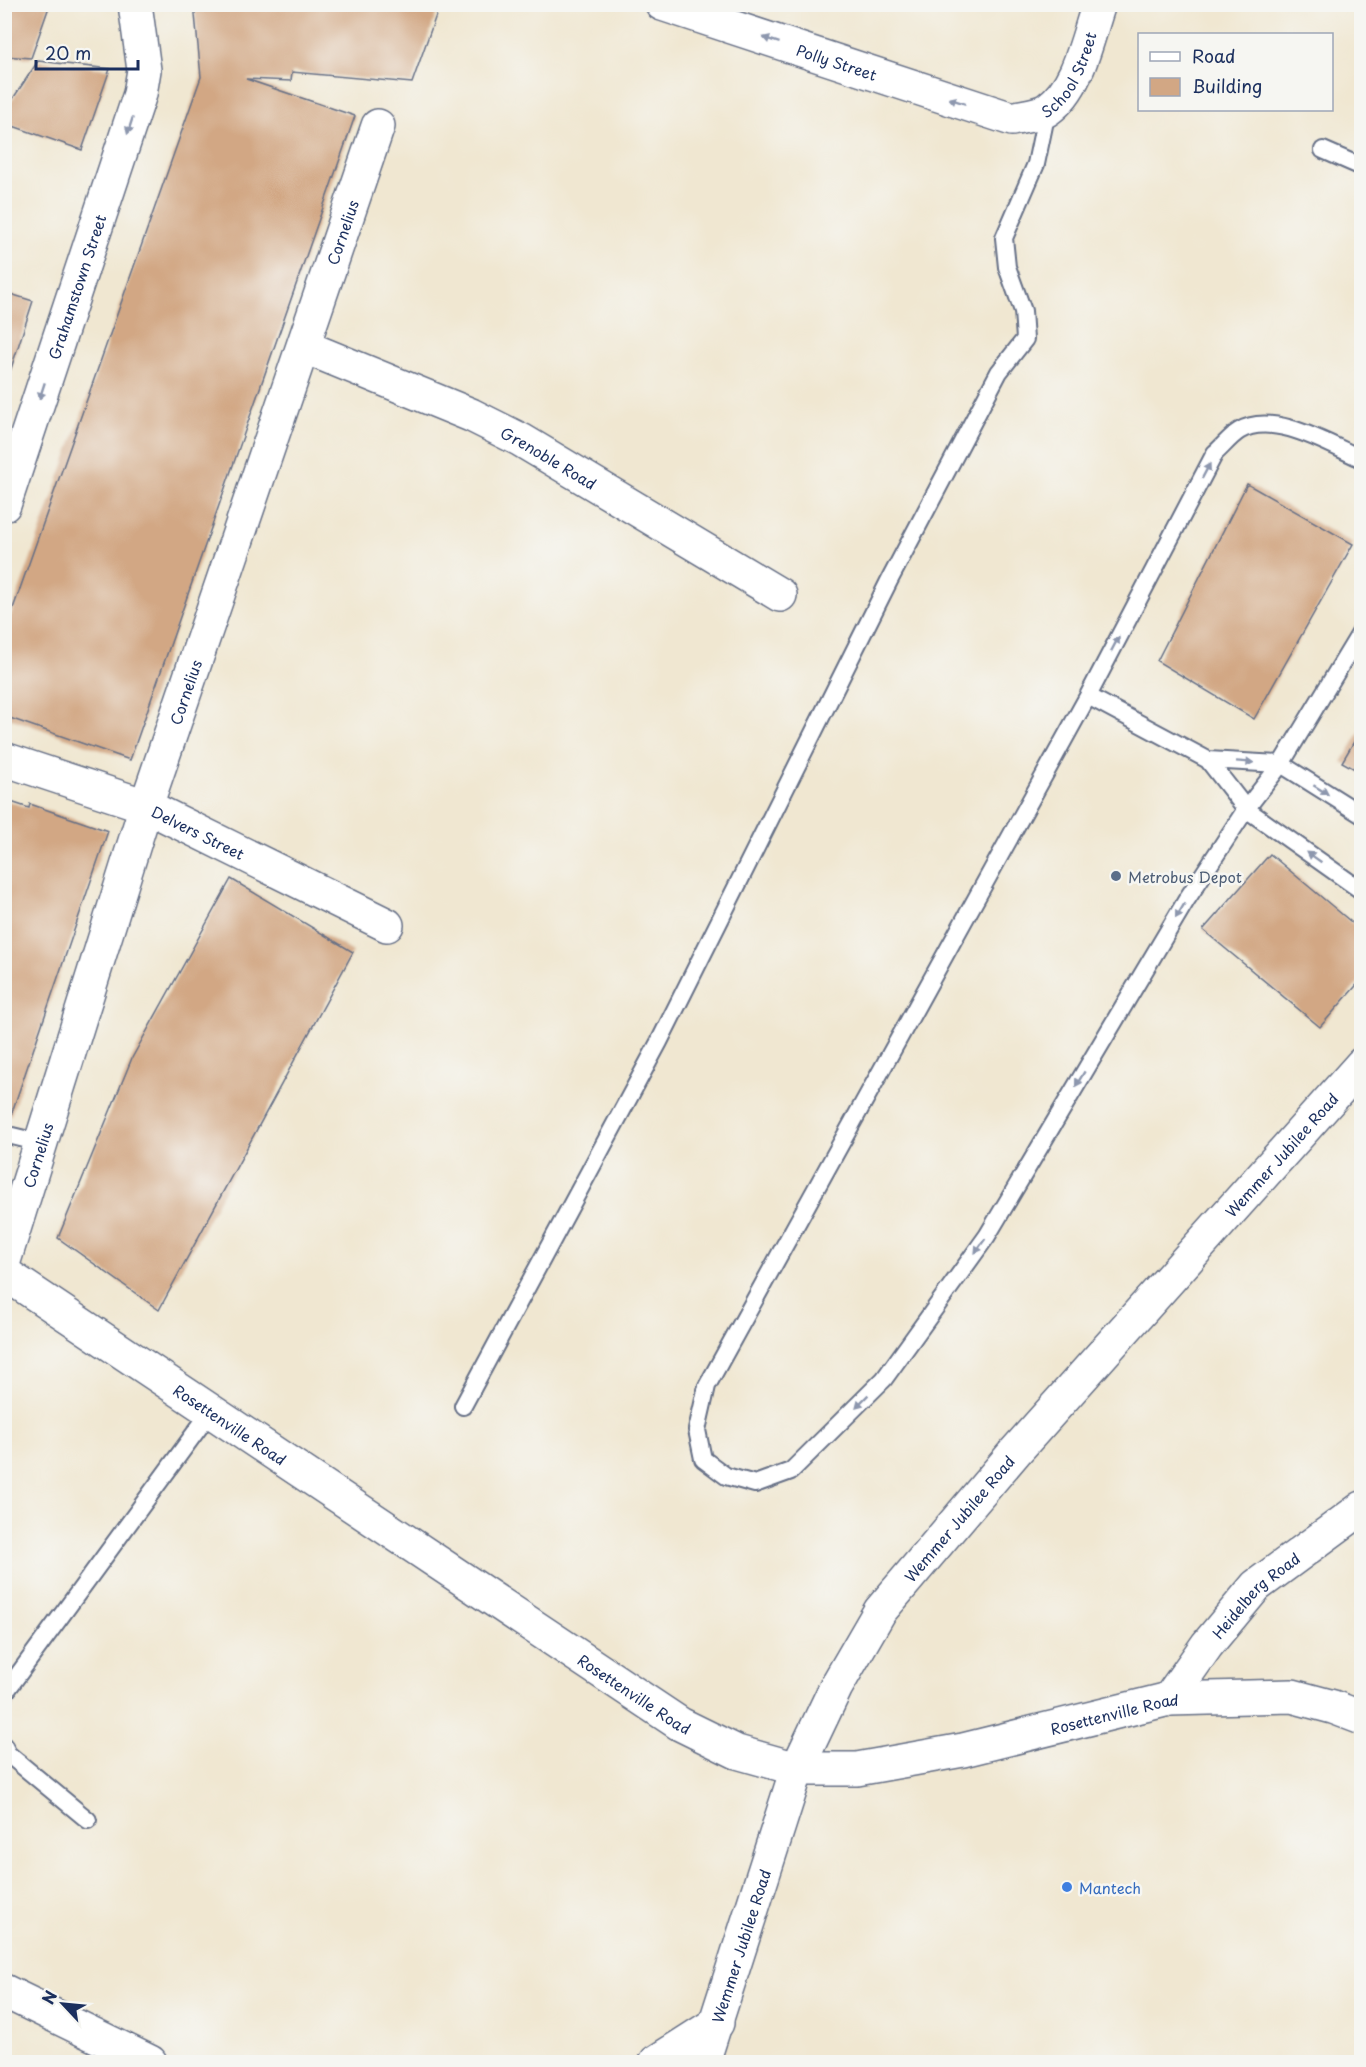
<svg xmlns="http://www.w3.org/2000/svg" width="1366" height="2067" font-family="'Playpen Sans',sans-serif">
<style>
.building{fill:#d2a784}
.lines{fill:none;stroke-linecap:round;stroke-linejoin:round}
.lane-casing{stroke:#666f86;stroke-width:20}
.street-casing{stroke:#666f86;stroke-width:36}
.secondary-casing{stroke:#666f86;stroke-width:36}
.lane{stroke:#fff;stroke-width:16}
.street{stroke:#fff;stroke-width:33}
.secondary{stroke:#fff;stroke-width:33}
.oneway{fill:#8d97ae}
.service-dot{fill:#5c6f8a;stroke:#f6f6f2;stroke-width:2}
.shop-dot{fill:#3f7fe0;stroke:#f6f6f2;stroke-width:2}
.labels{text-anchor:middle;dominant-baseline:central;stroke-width:5;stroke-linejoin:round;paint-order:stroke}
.street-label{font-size:15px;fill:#1b2f5e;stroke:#f6f6f2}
.service-label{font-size:15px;fill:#4e5e75;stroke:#f6f6f2;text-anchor:start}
.shop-label{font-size:15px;fill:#366cbe;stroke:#f6f6f2;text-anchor:start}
</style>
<rect width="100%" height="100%" fill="#f6f6f2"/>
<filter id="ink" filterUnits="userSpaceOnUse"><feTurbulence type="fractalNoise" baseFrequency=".0167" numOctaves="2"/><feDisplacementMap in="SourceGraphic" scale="12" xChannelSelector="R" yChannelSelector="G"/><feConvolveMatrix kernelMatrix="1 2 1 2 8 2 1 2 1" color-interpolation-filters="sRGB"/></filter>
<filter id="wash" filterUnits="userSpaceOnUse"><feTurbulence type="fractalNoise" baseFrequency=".008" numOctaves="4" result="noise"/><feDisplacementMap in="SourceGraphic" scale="24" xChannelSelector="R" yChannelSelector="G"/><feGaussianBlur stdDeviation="1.35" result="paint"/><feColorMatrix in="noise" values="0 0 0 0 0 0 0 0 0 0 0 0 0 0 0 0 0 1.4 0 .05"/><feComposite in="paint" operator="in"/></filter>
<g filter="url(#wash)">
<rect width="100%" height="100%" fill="#f0e7d1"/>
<g id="blocks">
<!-- building -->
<path class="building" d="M4,4H50L31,58L4,56Z
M194,4H440L412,83L292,72L291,81L246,79L355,116L130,760L4,716V634L201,77Z
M38,61L110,69L82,150L4,123V112Z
M4,292L33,301L5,387H4Z
M1247,484L1353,544L1254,719L1157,661Z
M1362,728V773L1342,762Z
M5,800L29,808L30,804L108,831L11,1115L5,1113Z
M1270,854L1362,931V979L1320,1027L1203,930Z
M231,879L353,952L159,1310L58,1238L132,1058Z"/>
</g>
</g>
<g filter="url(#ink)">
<use href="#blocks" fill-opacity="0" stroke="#666f86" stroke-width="1.5"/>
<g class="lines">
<!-- lane casing -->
<g class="lane-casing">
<path id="lane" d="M1323,150L1362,167
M1362,459C1330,445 1273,410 1239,431C1231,436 1223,446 1215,453L1088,696L707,1386L697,1430L703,1459L726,1476L755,1484L791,1471L884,1379L987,1236L1187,899L1246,809L1281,764L1362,630
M1088,696L1208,760L1281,764L1362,815
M1208,760L1246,809L1362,891
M4,1134L41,1143
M463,1406L659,1042L889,581L999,372L1025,339L1023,311L1007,267L1004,238L1036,164L1047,111
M4,1694L211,1411
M4,1746L8,1754L88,1820"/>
</g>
<!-- street casing -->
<g class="street-casing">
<g id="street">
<path id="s1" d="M662,4L1012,119C1023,116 1040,115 1048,109C1079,87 1087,38 1099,4"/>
<path id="s2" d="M305,347L471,415L521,440L780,595"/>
<path id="s3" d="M4,505L140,94L144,70L135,4"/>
<path id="s4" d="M4,759L146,806L387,925"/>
<path id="s5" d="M4,1261L146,806L378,126"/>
<path id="s6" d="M1169,1699L1207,1645L1256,1586L1362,1508"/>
<path d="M4,1991L150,2062"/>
<path d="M656,2062L717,2023"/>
</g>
</g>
<!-- secondary casing -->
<g class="secondary-casing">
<g id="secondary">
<path id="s7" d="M4,1273L680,1724L737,1752L797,1769H857L963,1750L1169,1699L1292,1696L1333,1707L1362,1718"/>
<path id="s8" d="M703,2062L797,1769L836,1687L880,1611L1015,1452L1362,1064"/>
</g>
</g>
<!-- lane -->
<use href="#lane" class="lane"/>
<!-- street -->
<use href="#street" class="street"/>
<!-- secondary -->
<use href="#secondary" class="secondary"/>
</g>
<!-- one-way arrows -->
<defs><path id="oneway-solid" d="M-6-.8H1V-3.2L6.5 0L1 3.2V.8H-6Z" transform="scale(1.5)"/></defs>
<g class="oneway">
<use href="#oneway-solid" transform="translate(771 40) rotate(-162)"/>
<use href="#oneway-solid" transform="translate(957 101) rotate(-162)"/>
<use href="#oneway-solid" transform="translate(130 126) rotate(108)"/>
<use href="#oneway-solid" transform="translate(42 391) rotate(108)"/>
<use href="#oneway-solid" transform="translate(1206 471) rotate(-62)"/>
<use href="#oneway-solid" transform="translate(1115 644) rotate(-62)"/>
<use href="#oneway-solid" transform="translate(1245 762) rotate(4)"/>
<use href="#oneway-solid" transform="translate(1321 790) rotate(32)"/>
<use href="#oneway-solid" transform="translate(1314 857) rotate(-145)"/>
<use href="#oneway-solid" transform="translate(1180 911) rotate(121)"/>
<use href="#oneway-solid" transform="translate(1080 1079) rotate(121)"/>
<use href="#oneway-solid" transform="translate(980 1246) rotate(126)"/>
<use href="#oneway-solid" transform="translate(862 1401) rotate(135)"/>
</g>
</g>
<!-- markers -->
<circle class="service-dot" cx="1116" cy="876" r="6"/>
<circle class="shop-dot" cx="1067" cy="1887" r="6"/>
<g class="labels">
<!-- street labels -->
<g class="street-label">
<text stroke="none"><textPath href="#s1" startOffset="184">Polly Street</textPath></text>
<text stroke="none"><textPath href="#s1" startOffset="447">School Street</textPath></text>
<text stroke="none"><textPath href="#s5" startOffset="1083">Cornelius</textPath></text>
<text stroke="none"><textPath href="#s3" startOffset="230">Grahamstown Street</textPath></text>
<text stroke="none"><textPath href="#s2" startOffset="268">Grenoble Road</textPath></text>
<text stroke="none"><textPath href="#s5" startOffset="597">Cornelius</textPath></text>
<text stroke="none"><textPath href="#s4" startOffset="208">Delvers Street</textPath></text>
<text stroke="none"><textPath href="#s5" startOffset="111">Cornelius</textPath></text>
<text stroke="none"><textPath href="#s8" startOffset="1094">Wemmer Jubilee Road</textPath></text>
<text stroke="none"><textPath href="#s7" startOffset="272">Rosettenville Road</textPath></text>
<text stroke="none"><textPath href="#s8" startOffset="608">Wemmer Jubilee Road</textPath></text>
<text stroke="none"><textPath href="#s6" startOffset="136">Heidelberg Road</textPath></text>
<text stroke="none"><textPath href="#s7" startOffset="758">Rosettenville Road</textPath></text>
<text stroke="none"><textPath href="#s7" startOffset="1262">Rosettenville Road</textPath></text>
<text stroke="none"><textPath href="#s8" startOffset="122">Wemmer Jubilee Road</textPath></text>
</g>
<!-- service labels -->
<g class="service-label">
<text x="1128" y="876">Metrobus Depot</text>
</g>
<!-- shop labels -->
<g class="shop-label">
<text x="1079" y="1887">Mantech</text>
</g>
</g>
<!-- margin -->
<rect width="1366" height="2067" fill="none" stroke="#f6f6f2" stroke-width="24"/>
<!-- legend -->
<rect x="1138" y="33" width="195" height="78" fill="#f6f6f2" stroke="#9ea6b7" stroke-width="1.5"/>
<rect x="1150" y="52" width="30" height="9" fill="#ffffff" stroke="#9ea6b7" stroke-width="1.5"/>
<text x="1192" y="63" font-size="18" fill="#1b2f5e">Road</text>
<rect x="1150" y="78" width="30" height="18" fill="#d2a784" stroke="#9ea6b7" stroke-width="1.5"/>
<text x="1192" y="93" font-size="18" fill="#1b2f5e">Building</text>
<!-- north arrow -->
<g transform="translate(63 2004) rotate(296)" stroke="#f6f6f2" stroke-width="4.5" paint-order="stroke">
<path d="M0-4.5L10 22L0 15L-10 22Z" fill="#1b2f5e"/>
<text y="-9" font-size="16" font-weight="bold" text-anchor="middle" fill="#1b2f5e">N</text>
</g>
<!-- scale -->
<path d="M36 60v9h102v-9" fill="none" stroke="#1b2f5e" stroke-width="3"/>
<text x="45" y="60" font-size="18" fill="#1b2f5e" stroke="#f6f6f2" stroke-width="4.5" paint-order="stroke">20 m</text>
</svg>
